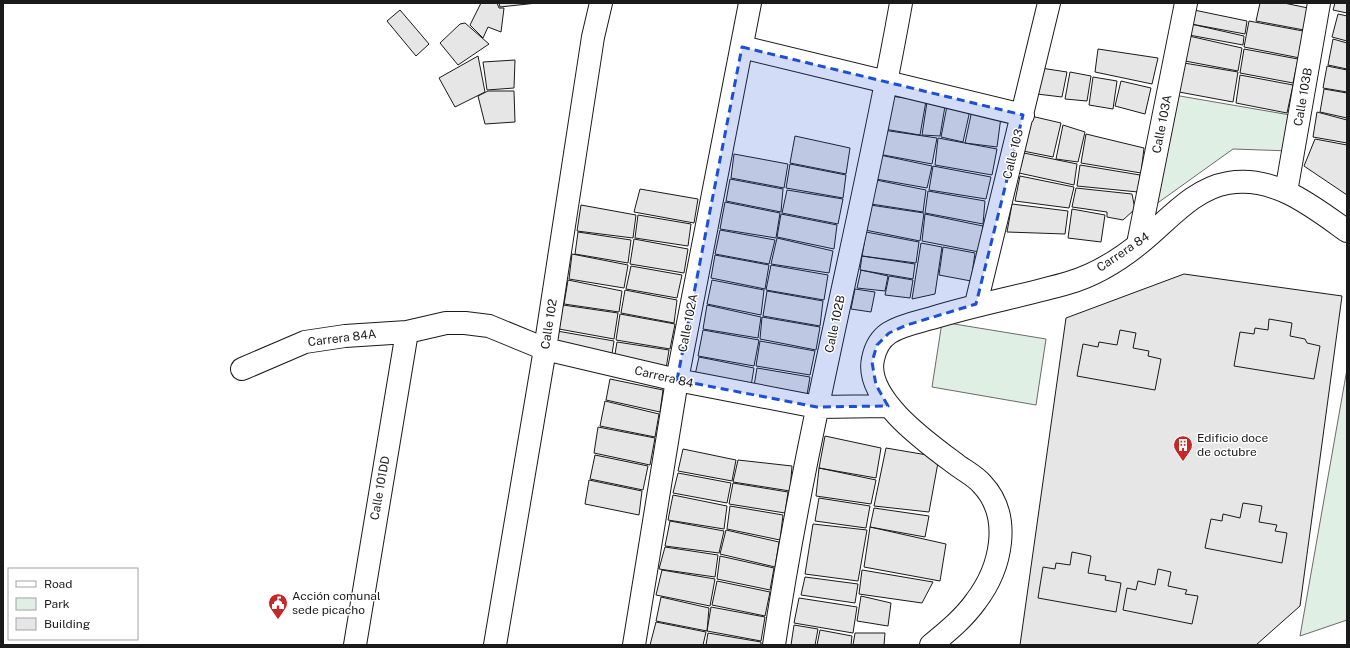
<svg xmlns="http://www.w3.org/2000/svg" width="1350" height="648" font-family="'Public Sans',sans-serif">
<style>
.green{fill:#e0efe3;stroke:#6a6a6a}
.building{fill:#e6e6e6;stroke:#1a1a1a}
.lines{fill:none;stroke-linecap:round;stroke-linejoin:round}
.minor-casing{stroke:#1a1a1a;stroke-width:24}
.minor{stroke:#fff;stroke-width:22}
.marked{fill:#1d4ed8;fill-opacity:0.2;stroke:#1d4ed8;stroke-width:3;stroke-dasharray:8 5;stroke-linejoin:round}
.labels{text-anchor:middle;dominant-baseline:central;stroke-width:3;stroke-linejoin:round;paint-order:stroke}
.street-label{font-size:12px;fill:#1a1a1a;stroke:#fff}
.poi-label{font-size:12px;fill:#1a1a1a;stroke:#fff;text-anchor:start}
</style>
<rect width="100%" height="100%" fill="#fff"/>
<!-- green -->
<path class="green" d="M1174,95L1296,116L1290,151L1233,149L1152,207Z
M942,322L1046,339L1036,405L932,387Z
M1347,369V620L1300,636Z"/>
<!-- building -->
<path class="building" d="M481,3H497L499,8H504L501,32L488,27L483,38L470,25Z
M499,3H537L500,7Z
M1260,3H1284L1308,8L1304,30L1256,21Z
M1335,3H1347V13L1333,10Z
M400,10L429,44L416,56L387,21Z
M1194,10L1247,21L1245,34L1191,24Z
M1338,14L1347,16V41L1332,37Z
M1249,21L1303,31L1300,58L1244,47Z
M465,23L489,44L458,65L440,43L460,24Z
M1191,24L1244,36L1243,45L1189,35Z
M1189,36L1242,48L1238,71L1185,61Z
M1333,39L1347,43V69L1328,65Z
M1098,49L1158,58L1152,84L1095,72Z
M1244,49L1298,59L1293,83L1240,73Z
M478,56L485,92L455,107L439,78Z
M515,60L514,88L487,90L483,62Z
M1184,63L1238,72L1233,102L1179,92Z
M1327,66L1347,70V92L1323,88Z
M1041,68L1067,72L1062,97L1037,94Z
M1070,72L1091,76L1087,101L1065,99Z
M1240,75L1293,85L1287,113L1236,103Z
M1093,77L1117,81L1113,109L1089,105Z
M1121,81L1151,88L1145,114L1115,106Z
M1324,89L1347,93V118L1320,112Z
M488,91H514L515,122L485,124L478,96Z
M891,96L926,101L920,135L884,129Z
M927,102L945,106L940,136L922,135Z
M947,106L970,110L963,142L941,137Z
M972,110L1001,117L997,147L965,143Z
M1317,112L1347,120V143L1313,137Z
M1031,116L1061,123L1053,157L1023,151Z
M1063,125L1085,132L1078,162L1056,159Z
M883,130L937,138L932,164L878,154Z
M1086,134L1144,148L1141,173L1081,163Z
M795,136L850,148L846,174L790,163Z
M938,138L997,149L992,175L935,165Z
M1315,139L1347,145V195L1304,166Z
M1024,153L1077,164L1074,185L1019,173Z
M734,154L788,164L784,188L731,178Z
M880,155L932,166L927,188L876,179Z
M790,164L846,175L843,198L786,188Z
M1080,165L1140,175L1138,192L1077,186Z
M933,166L991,177L986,199L929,190Z
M1020,176L1074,187L1069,208L1015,201Z
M730,179L783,189L781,212L726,201Z
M876,180L926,190L923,212L871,204Z
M1076,188L1132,194L1135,209L1123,220L1107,217V212L1072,207Z
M640,189L698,199L694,223L634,212Z
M787,190L843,199L838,224L782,213Z
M928,191L985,201L983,224L925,213Z
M725,202L780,213L776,238L720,229Z
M1012,204L1068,211L1065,234L1007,232Z
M581,205L636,215L633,238L577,231Z
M870,205L924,213L920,241L865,230Z
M1072,209L1105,215L1101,242L1068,238Z
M781,214L837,225L834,249L777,237Z
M925,214L983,226L979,252L922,241Z
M638,215L691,224L688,246L635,238Z
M720,230L775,240L769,264L715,254Z
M578,232L631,240L628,263L575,254Z
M866,232L919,242L916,263L862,256Z
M777,238L833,251L829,273L771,264Z
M634,239L688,249L684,273L630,264Z
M921,243L942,247L935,294L912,299Z
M943,247L975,253L971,281L939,275Z
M572,254L628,265L624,288L569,279Z
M715,255L769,265L765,289L711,278Z
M862,256L915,264L913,279L860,270Z
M771,265L828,275L824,300L766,290Z
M631,266L682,275L677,298L626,289Z
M861,270L888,276L885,291L857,288Z
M1184,274L1342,296L1300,606L1256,645H1020L1066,318Z
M889,276L913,280L910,298L885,295Z
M568,280L622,291L619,312L564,304Z
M712,280L764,290L761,315L707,304Z
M855,289L875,292L871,312L851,309Z
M625,290L677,300L674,323L621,313Z
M767,291L823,301L820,326L763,316Z
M563,305L618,313L614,339L559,329Z
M707,305L761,317L758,338L703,329Z
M620,314L675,324L670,349L616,340Z
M762,317L820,327L816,350L760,339Z
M1269,319L1292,323L1290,336L1305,339L1307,343L1320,346L1314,379L1234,366L1240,332L1254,334L1255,328L1268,330Z
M703,330L759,340L754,366L698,356Z
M1120,330L1136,333L1133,348L1149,351L1148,356L1161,359L1155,390L1077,376L1083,344L1098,347L1099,342L1117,345Z
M557,331L614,341L611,360L554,349Z
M760,341L815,351L810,375L756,366Z
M617,342L669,350L666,369L614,360Z
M699,357L754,368L751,386L695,375Z
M757,368L810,377L807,395L754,386Z
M610,379L663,390L660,412L606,400Z
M605,401L659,414L655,437L600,426Z
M598,427L655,438L650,465L594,453Z
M825,436L881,448L876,478L819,468Z
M886,448L939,457L929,512L874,506Z
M683,449L736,460L732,481L678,471Z
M595,455L648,466L643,490L590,479Z
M738,460L792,466L790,491L733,482Z
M819,468L876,480L871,504L816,496Z
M678,473L731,483L727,503L673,493Z
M589,480L642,491L639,515L585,504Z
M733,483L788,492L785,513L729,504Z
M673,495L727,506L724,529L668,520Z
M819,498L870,506L866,528L815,521Z
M1243,503L1262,506L1259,522L1277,525L1275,531L1287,533L1282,563L1205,548L1211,519L1222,521L1223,514L1240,518Z
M730,506L783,515L780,540L727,529Z
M874,508L929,516L925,537L870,527Z
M670,521L724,531L719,553L665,546Z
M813,524L867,530L858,581L805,574Z
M870,527L946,544L940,581L864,567Z
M726,530L779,542L775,567L720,554Z
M665,547L718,555L715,577L659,569Z
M1072,552L1091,556L1088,573L1106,576L1105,580L1121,583L1116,612L1038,598L1043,567L1055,569L1056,563L1070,565Z
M720,556L774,568L770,590L717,579Z
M1158,569L1171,572L1168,586L1187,590L1185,594L1198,596L1192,624L1123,610L1127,588L1136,590L1138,581L1155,585Z
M662,570L715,579L710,606L656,595Z
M862,570L933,582L922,603L859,594Z
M805,577L858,584L855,603L801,595Z
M717,581L770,592L765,616L712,605Z
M861,596L891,603L888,626L857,621Z
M661,597L709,608L707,631L656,621Z
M799,598L857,607L853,633L794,623Z
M711,607L765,617L761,641L707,631Z
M656,622L706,632L703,645H650Z
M794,625L818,629L815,645H791Z
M820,630L852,636L851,645H817Z
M708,633L761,642V645H706Z
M855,633H885L884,645H853Z"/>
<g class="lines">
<!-- minor casing -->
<g class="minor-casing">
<path id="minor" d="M742,47L1023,115
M1286,192L1319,3
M1138,244L1186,3
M976,304L1049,3
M242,369L305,342L345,336L407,332L446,323H465L489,326L545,349L677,380L817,407L888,406
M355,645L407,332
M495,645L545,349L593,37L601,3
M634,645L677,380L750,3
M774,645C806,429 863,218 901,3
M931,645C947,632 964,618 976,601C1001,568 1013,517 982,484C975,476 965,471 957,465C929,444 864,399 873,359C875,349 880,339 889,333C901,325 918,322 932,318C977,304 1023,296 1068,283C1093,276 1119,260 1139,244C1167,222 1192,189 1228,183C1274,175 1312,206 1347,231"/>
</g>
<!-- minor -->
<use href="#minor" class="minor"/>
</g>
<!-- marked area -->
<path class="marked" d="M742,47L1023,115L976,304L907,325L889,333L877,345L872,362L876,385L888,406L817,407L677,380Z"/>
<!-- icons -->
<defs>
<g id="building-pin" transform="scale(1)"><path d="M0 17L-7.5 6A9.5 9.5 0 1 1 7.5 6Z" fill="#c62828" stroke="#fff"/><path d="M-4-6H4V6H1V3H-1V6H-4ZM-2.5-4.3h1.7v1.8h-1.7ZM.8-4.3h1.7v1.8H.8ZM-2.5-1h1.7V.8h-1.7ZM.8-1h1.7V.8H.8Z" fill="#fff"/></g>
<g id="civic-pin" transform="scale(1)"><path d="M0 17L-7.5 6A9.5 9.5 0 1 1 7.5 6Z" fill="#c62828" stroke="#fff"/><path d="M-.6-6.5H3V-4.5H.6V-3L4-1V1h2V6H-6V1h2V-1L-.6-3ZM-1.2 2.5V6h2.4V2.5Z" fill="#fff"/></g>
</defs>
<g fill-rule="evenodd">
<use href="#building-pin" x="1183" y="445"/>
<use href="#civic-pin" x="278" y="603"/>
</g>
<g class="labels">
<!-- street labels -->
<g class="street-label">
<text transform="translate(1303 97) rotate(-80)">Calle 103B</text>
<text transform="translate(1162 124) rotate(-79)">Calle 103A</text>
<text transform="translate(1013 154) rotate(-76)">Calle 103</text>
<text transform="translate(1123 252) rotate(-34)">Carrera 84</text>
<text transform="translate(688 323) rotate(-79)">Calle 102A</text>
<text transform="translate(549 324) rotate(-81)">Calle 102</text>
<text transform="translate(835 324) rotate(-78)">Calle 102B</text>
<text transform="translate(342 338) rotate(-7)">Carrera 84A</text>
<text transform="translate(664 377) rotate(13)">Carrera 84</text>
<text transform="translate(380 488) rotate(-80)">Calle 101DD</text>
</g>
<!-- poi labels -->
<g class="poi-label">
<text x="1197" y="438">Edificio doce<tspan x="1197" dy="14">de octubre</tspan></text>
<text x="292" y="596">Acción comunal<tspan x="292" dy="14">sede picacho</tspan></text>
</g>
</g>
<!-- border -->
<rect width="1350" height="648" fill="none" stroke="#1a1a1a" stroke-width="8"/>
<!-- legend -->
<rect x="8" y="568" width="130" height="72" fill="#ffffff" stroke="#a3a3a3"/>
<rect x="16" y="581" width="20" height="6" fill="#ffffff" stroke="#a3a3a3"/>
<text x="44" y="588" font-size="12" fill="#1a1a1a">Road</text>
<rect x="16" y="598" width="20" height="12" fill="#e0efe3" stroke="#a3a3a3"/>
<text x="44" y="608" font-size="12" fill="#1a1a1a">Park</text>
<rect x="16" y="618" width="20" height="12" fill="#e6e6e6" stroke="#a3a3a3"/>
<text x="44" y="628" font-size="12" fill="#1a1a1a">Building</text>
</svg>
